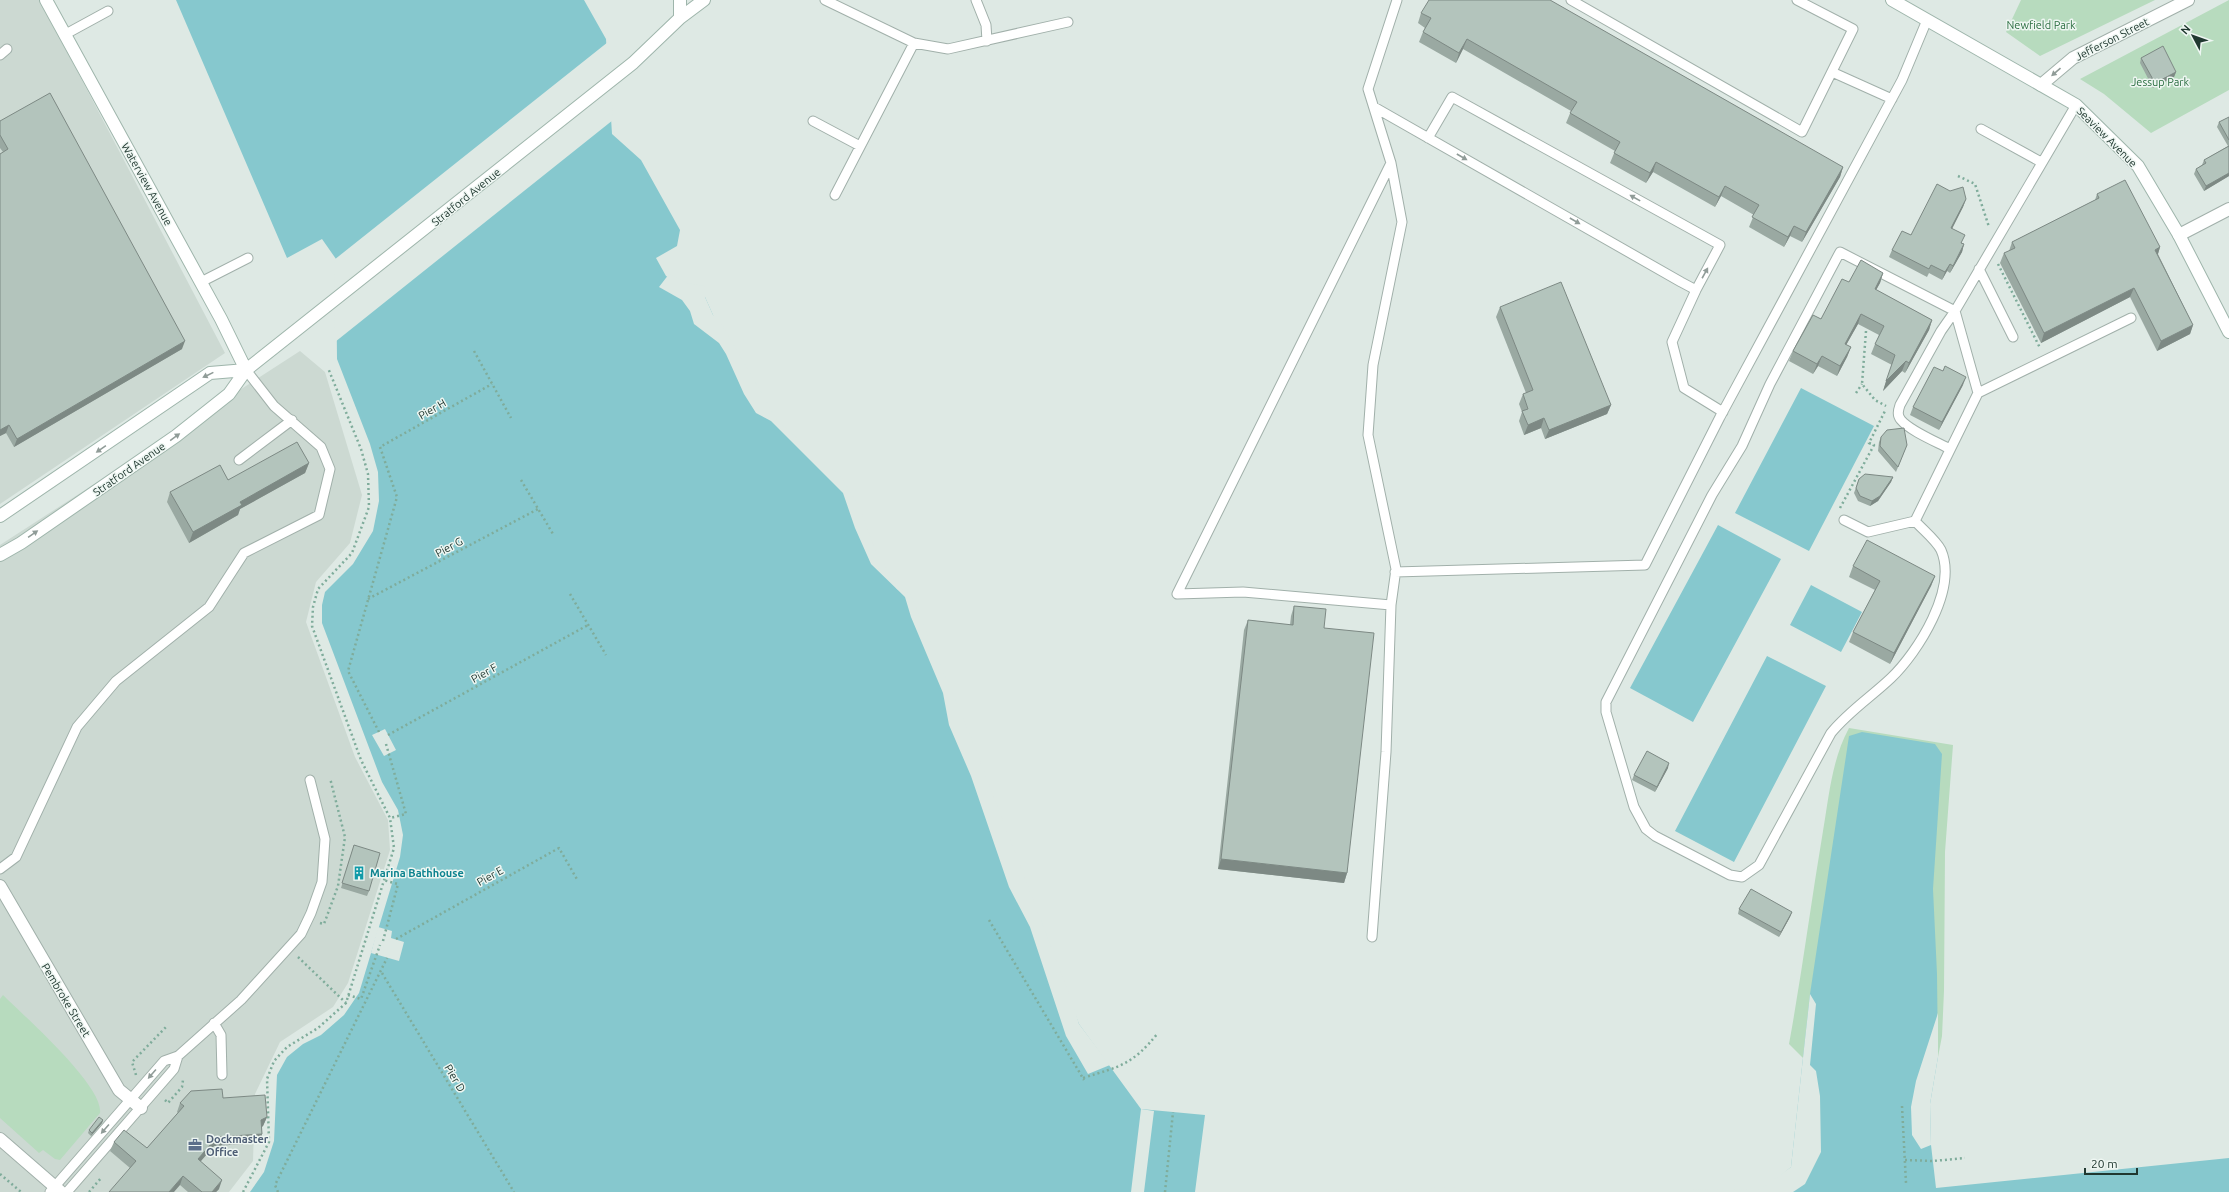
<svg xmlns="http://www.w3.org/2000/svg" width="2229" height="1192" font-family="Ubuntu,sans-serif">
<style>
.built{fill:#ccd9d2}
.green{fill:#b7dbbe}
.water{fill:#86c8ce}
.pier{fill:#dee9e4}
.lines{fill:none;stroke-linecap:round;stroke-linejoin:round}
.lane-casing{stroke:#a1b0aa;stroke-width:11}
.street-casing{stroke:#a1b0aa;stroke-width:14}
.secondary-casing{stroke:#9eb5ab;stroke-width:14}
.path{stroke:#7fac9b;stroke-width:2.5;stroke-dasharray:2 3;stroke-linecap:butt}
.lane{stroke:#fff;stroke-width:9}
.street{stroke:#fff;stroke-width:12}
.secondary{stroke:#fff;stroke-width:12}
.wall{fill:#9aa9a2}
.shaded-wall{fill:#7d8984}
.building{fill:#b3c4bc;stroke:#7d8984}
.oneway{fill:#909c98}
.labels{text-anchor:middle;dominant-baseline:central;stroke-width:3;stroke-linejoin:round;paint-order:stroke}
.park-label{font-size:11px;fill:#2b6e41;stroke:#eef6f2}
.street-label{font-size:11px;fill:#203830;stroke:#eef6f2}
.culture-label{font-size:11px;font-weight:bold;fill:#0d838f;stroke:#eef6f2;text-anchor:start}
.service-label{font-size:11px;font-weight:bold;fill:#4e5e75;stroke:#eef6f2;text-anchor:start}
</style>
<rect width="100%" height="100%" fill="#dee9e4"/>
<!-- built -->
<path class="built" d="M0,0H40L225,353L0,504Z
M300,351L325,372L362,495L350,543L316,582L306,622L355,757L388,820L390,850L348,983L333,1007L280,1042L255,1094L253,1161L229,1192H0V545Z"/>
<!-- green -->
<path class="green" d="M2021,0H2155L2040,56L2006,32Z
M2229,0V90L2151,133L2104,94L2080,79Z
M1849,728L1953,745L1945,852L1944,991L1942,1036L1938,1057L1916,1081L1816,1071L1789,1044C1802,973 1811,902 1823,831C1829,796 1832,759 1849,728Z
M3,995C24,1016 104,1086 100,1113L60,1160L55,1159L43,1150L39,1153L0,1118V999Z"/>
<!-- water -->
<path class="water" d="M176,0H584L606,39L612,134L641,160L680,230L677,246L656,258L666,276L705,297L713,315L776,421L839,478L874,553L897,589L909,596L970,741L1079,1024L1141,1109L1205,1115L1195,1192H250L264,1172L274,1141L277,1075L287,1057L303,1044L321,1035L344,1015L359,993L400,857L403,835L398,810L382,782L322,623V605L325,592L353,564L373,531L379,501L378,472L370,444L337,359L336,259L322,239L287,258Z
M1801,388L1874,426L1809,551L1735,513Z
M1718,525L1781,559L1693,722L1630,688Z
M1811,585L1862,612L1841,652L1790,625Z
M1767,656L1826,686L1734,862L1675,831Z
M1862,732L1935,744L1942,754L1933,889L1937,974L1938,1057L1930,1104L1931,1145L1936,1188L2229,1158V1192H1679L1762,1191L1791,1167L1810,994L1849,736Z"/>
<!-- pier -->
<path class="pier" d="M608,42L613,120L335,342L334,260Z
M669,274L687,283L704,286L705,297L713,315L718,318L777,420L841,477L859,506L876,552L899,588L911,595L972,740L1073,1004L1079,1024L1110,1065L1088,1074L1066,1036L1030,927L1009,887L971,776L949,725L943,693L911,617L905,597L871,564L855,528L843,493L771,421L756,413L744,394L726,354L719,343L694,324L690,311L682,300L659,287Z
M385,729L396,750L384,756L372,735Z
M378,927L392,931L391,938L404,942L399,961L371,953Z
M1810,994L1816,1004L1810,1065L1816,1071L1820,1096L1821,1152L1805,1184L1793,1192H1677L1679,1190L1761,1189L1791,1167Z
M1938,1013V1057L1930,1104L1931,1145L1921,1149L1912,1135L1911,1107L1916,1081Z
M1141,1109L1154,1111L1144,1192H1131Z
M1459,1187L1465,1192H1380L1382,1190Z"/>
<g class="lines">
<!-- lane casing -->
<g class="lane-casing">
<path id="lane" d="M825,0L914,43L948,49L1068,22
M976,0L986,25L987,41
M1571,0L1802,132L1853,29L1797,0
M64,35L108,11
M0,55L7,49
M1832,72L1892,99
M1374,107L1681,282L1696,290L1720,245L1452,97L1428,138
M813,121L860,146
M1981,129L2041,162
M1391,163L1177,594L1243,592L1391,605L1396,569L1368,435L1373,365L1402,222L1391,163L1368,89L1397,0
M835,195L914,43
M1840,252L1955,311L1978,393L1915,521C1923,530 1936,540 1941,550C1958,589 1918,652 1891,678C1871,697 1849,711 1831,733L1759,865L1742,877L1730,875L1655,836L1646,829L1634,807L1606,712V702L1712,495L1742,446L1770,384Z
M1979,269L2013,337
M201,282L248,258
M1696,290L1672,342L1684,388L1723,412
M1978,393L2131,318
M1950,449C1937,442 1910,431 1901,420C1897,415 1898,411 1900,405L1941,331L1955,311L2076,105
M239,460L292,420
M1844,520L1868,532L1915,521
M1395,572L1645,565L1720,417L1902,80L1927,20
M0,869L16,857L77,727L116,681L209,607L244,553L319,515L330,469L321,447L274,406L246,370
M1372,937L1386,752L1391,605
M214,1023L221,1035L222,1075
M50,1192L164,1061L178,1056L241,1000L301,934L311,913L322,882L325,839L310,780
M67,1192L174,1069L178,1056"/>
</g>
<!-- street casing -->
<g class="street-casing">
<path id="street" d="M2041,85L2073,58L2188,0
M2179,235L2229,209
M0,886L119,1090L141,1108
M0,1139L61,1192"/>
</g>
<!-- secondary casing -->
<g class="secondary-casing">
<path id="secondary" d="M46,0L221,319L246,370
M680,0V18
M1892,0L2076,105L2138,166L2179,235L2229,332
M0,516L210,373L246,370
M0,555L21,543L176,436L229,394L246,370L633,63L680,18L704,0"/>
</g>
<!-- path -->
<path class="path" d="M1958,176L1975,184L1989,227
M1998,264L2040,348
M1866,331L1862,384L1875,400L1886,406
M474,351L511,418
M1856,393L1862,384
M521,480L553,534
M1840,508L1874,445L1869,443L1885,411
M570,594L606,655
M368,599L538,509
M379,732L348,671L397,497L380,447L492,384
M388,735L588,625
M386,744L406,814L390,818
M989,920L1084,1080
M320,923L324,924L338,886L345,837L330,778
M396,939L559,848L578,881
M383,941L398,884L383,880
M298,957L346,1003
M382,973L514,1192
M348,995L361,999L380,945
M136,1075L132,1062L167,1026
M1083,1078C1121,1066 1132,1065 1158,1033
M165,1100L168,1103L182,1087L183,1080
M1902,1106L1906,1183
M1905,1160L1933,1161L1965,1158
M0,1174L21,1192
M89,1192L102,1177
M243,1192L269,1142L267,1079L274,1061L287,1047L318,1028L346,1003L394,848L390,818L361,760L312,626L313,607L318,589L352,553L369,507L368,474L361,449L328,368
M278,1192L275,1185L387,958
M1165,1192L1173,1112"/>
<!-- lane -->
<use href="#lane" class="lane"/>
<!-- street -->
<use href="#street" class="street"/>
<!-- secondary -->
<use href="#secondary" class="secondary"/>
</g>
<!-- wall -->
<path class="wall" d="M1421,13L1843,167L1840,177L1802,242L1790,236L1784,247L1749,227L1754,215L1721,196L1715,207L1653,172L1646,183L1610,163L1615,151L1566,123L1571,111L1463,49L1456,63L1419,42L1423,32L1425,28L1418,23Z
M2141,58L2176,72L2174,77L2153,88L2140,63Z
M2229,117V176L2204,191L2194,174L2196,169L2202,165L2204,160L2228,146L2217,127L2219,122Z
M0,121L182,349L14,447L6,433L0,436V154L3,152L0,148Z
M1950,191L1966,199L1963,207L1952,228L1962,243L1964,244L1962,252L1950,273L1947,271L1942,280L1929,273L1927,277L1889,257L1892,250L1911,235Z
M2097,194L2160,247L2158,254L2193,325L2190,334L2157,351L2130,297L2041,343L2000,263L2004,253L2009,251L2012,242L2095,200Z
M1883,273L1880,283L1876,290L1932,320L1929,330L1905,373L1902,371L1883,391L1892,365L1871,354L1875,344L1879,335L1858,324L1846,345L1851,347L1847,357L1837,376L1818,366L1813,374L1789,361L1793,351L1821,319L1849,282Z
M1500,307L1611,405L1607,414L1545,439L1541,428L1524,435L1519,421L1522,412L1519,404L1523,394L1526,393L1496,317Z
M1963,385L1939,430L1910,415L1913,407Z
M1881,437L1907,445L1896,472L1878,451L1879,442Z
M309,463L305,473L240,509L238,515L189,543L167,502L170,492Z
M1893,477L1891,482L1878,501L1870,506L1858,501L1854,493L1859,479Z
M1853,566L1935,576L1931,586L1890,664L1849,642L1853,632L1875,590L1849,577Z
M1294,606L1324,628L1347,873L1344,883L1218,869L1244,630L1248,620L1290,625L1291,616Z
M1668,768L1655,792L1632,780L1634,775Z
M354,845L369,891L367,896L341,888Z
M1739,909L1792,912L1790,917L1779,937L1738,914Z
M223,1098L267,1117L263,1126L262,1127V1134L259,1143L214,1146L200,1161L219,1189L216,1192H188L180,1185L130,1168L110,1151L114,1142L147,1148L178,1113L177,1112L180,1103Z
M103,1120L102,1123L91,1136L88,1133L89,1130Z"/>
<!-- shaded-wall -->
<path class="shaded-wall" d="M1467,39L1463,49L1456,63L1459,53Z
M2176,72L2174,77L2153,88L2155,83Z
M1656,162L1653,172L1646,183L1650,173Z
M1843,167L1840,177L1802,242L1806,232Z
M2229,173V176L2204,191L2206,186Z
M1725,186L1721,196L1715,207L1719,197Z
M1966,199L1963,207L1949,235L1951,228Z
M1794,226L1790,236L1784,247L1788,237Z
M1964,244L1962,252L1950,273L1953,266Z
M2160,247L2157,257L2155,250Z
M1950,264L1947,271L1942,280L1945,272Z
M1883,273L1880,283L1871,299L1875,289Z
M2134,288L2130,297L2041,343L2044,333Z
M1861,314L1858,324L1841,354L1845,344Z
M1932,320L1929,330L1905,373L1909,363Z
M2193,325L2190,334L2157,351L2161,341Z
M185,341L182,349L14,447L17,439Z
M1851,347L1847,357L1837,376L1840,366Z
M1822,356L1818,366L1813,374L1817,364Z
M1906,361L1902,371L1883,391L1886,381Z
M1966,377L1963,385L1939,430L1942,422Z
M1611,405L1607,414L1545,439L1549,430Z
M1544,418L1541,428L1524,435L1528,425Z
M9,425L6,433L0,436V430Z
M309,463L305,473L240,509L238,515L189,543L193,532L240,502Z
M1893,477L1891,482L1878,501L1870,506L1872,501Z
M1935,576L1931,586L1890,664L1894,653Z
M1669,763L1668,768L1655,792L1657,787Z
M1221,859L1347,873L1344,883L1218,869Z
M1792,912L1790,917L1779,937L1781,932Z
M267,1117L263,1126L258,1129L261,1120Z
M103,1120L102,1123L91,1136L92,1133Z
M262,1134L259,1143L214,1146L195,1168L198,1159L217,1137Z
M183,1176L180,1185L174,1192H169Z
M222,1180L219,1189L216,1192H212Z"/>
<!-- building -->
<path class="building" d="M1429,0H1550L1843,167L1806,232L1794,226L1788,237L1752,217L1759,205L1725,186L1719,197L1656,162L1650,173L1614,153L1620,142L1570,113L1577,102L1467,39L1459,53L1423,32L1431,18L1421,13Z
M2163,46L2176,72L2155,83L2141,58Z
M50,93L185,341L17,439L9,425L0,430V154L8,149L0,135V121Z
M2229,117V140L2219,122Z
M2229,146V173L2206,186L2196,169L2206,163L2204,160Z
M2125,180L2160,247L2155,250L2193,325L2161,341L2134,288L2044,333L2004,253L2015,248L2012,242L2099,198L2097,194Z
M1937,184L1950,191L1963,187L1966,199L1951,228L1965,235L1961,243L1964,244L1953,266L1950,264L1945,272L1931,265L1929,269L1892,250L1902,231L1911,235Z
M1861,260L1883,273L1875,289L1932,320L1909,363L1906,361L1886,381L1895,355L1875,344L1884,326L1861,314L1845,344L1851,347L1840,366L1822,356L1817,364L1793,351L1813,315L1821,319L1842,279L1849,282Z
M1561,282L1611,405L1549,430L1544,418L1528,425L1522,411L1528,409L1523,394L1533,390L1500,307Z
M1945,366L1966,377L1942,422L1913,407L1934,367L1943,371Z
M1904,428L1907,445L1898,467L1880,446L1881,437L1887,430Z
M297,442L309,463L240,502L242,505L193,532L170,492L220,465L228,480Z
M1865,474L1893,477L1880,496L1872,501L1860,496L1856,488L1859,479Z
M1867,540L1935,576L1894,653L1853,632L1880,581L1853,566Z
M1294,606L1326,609L1324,628L1374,633L1347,873L1221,859L1248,620L1293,625Z
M1647,751L1669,763L1657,787L1634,775Z
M354,845L380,853L369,891L342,883Z
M1751,889L1792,912L1781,932L1739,909Z
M222,1089L223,1098L265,1095L267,1117L261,1120L262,1134L217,1137L198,1159L222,1180L212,1192H202L183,1176L169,1192H109L136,1161L114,1142L124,1130L147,1148L184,1106L180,1103L191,1091Z
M99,1117L103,1120L92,1133L89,1130Z"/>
<!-- one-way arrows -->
<defs><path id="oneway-solid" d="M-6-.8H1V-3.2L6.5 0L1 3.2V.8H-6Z"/></defs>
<g class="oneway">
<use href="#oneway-solid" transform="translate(2056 72) rotate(139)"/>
<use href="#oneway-solid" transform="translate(1462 157) rotate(30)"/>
<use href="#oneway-solid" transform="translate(1635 198) rotate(-151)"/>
<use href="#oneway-solid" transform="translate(1575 221) rotate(30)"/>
<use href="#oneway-solid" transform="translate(1705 273) rotate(-61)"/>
<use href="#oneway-solid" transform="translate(208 375) rotate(154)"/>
<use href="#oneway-solid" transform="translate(175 437) rotate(-36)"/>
<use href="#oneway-solid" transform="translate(101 449) rotate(145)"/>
<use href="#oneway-solid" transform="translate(33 534) rotate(-35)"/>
<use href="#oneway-solid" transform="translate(152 1074) rotate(131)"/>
<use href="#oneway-solid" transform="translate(105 1129) rotate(131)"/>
</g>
<!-- icons -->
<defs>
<g id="building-bare" transform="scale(1.08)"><path d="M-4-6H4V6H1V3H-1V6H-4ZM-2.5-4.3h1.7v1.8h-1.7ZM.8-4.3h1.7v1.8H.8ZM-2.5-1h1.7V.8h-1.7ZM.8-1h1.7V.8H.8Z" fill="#0f9aa8" stroke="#eef6f2" stroke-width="2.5" paint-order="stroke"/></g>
<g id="office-bare" transform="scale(1.08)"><path d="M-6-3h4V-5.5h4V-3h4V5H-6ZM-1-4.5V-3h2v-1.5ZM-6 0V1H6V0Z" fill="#5c6f8a" stroke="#eef6f2" stroke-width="2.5" paint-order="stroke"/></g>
</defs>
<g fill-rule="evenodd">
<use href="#building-bare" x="359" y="873"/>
<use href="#office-bare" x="195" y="1145"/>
</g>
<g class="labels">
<!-- park labels -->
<g class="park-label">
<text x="2041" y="25">Newfield Park</text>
<text x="2160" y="82">Jessup Park</text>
</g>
<!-- street labels -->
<g class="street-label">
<text transform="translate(2112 39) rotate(-27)">Jefferson Street</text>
<text transform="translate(2107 137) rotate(45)">Seaview Avenue</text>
<text transform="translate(147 184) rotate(61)">Waterview Avenue</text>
<text transform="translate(466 197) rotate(-39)">Stratford Avenue</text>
<text transform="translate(432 409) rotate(-30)">Pier H</text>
<text transform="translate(129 469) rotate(-35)">Stratford Avenue</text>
<text transform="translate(449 547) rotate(-28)">Pier G</text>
<text transform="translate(484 673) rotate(-29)">Pier F</text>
<text transform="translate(490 876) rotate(-29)">Pier E</text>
<text transform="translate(66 1000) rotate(59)">Pembroke Street</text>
<text transform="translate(455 1078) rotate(59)">Pier D</text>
</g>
<!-- culture labels -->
<g class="culture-label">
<text x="370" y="873">Marina Bathhouse</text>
</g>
<!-- service labels -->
<g class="service-label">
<text x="206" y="1139">Dockmaster<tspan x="206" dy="13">Office</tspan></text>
</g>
</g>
<!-- north arrow -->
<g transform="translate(2193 36) rotate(311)" stroke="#eef6f2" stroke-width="3" paint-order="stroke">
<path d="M0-3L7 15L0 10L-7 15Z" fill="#203830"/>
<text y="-6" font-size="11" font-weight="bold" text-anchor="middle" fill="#203830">N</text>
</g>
<!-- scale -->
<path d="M2085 1168v6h52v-6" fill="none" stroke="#203830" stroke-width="2"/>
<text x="2091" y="1168" font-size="12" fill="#203830" stroke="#eef6f2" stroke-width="3" paint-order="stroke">20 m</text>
</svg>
